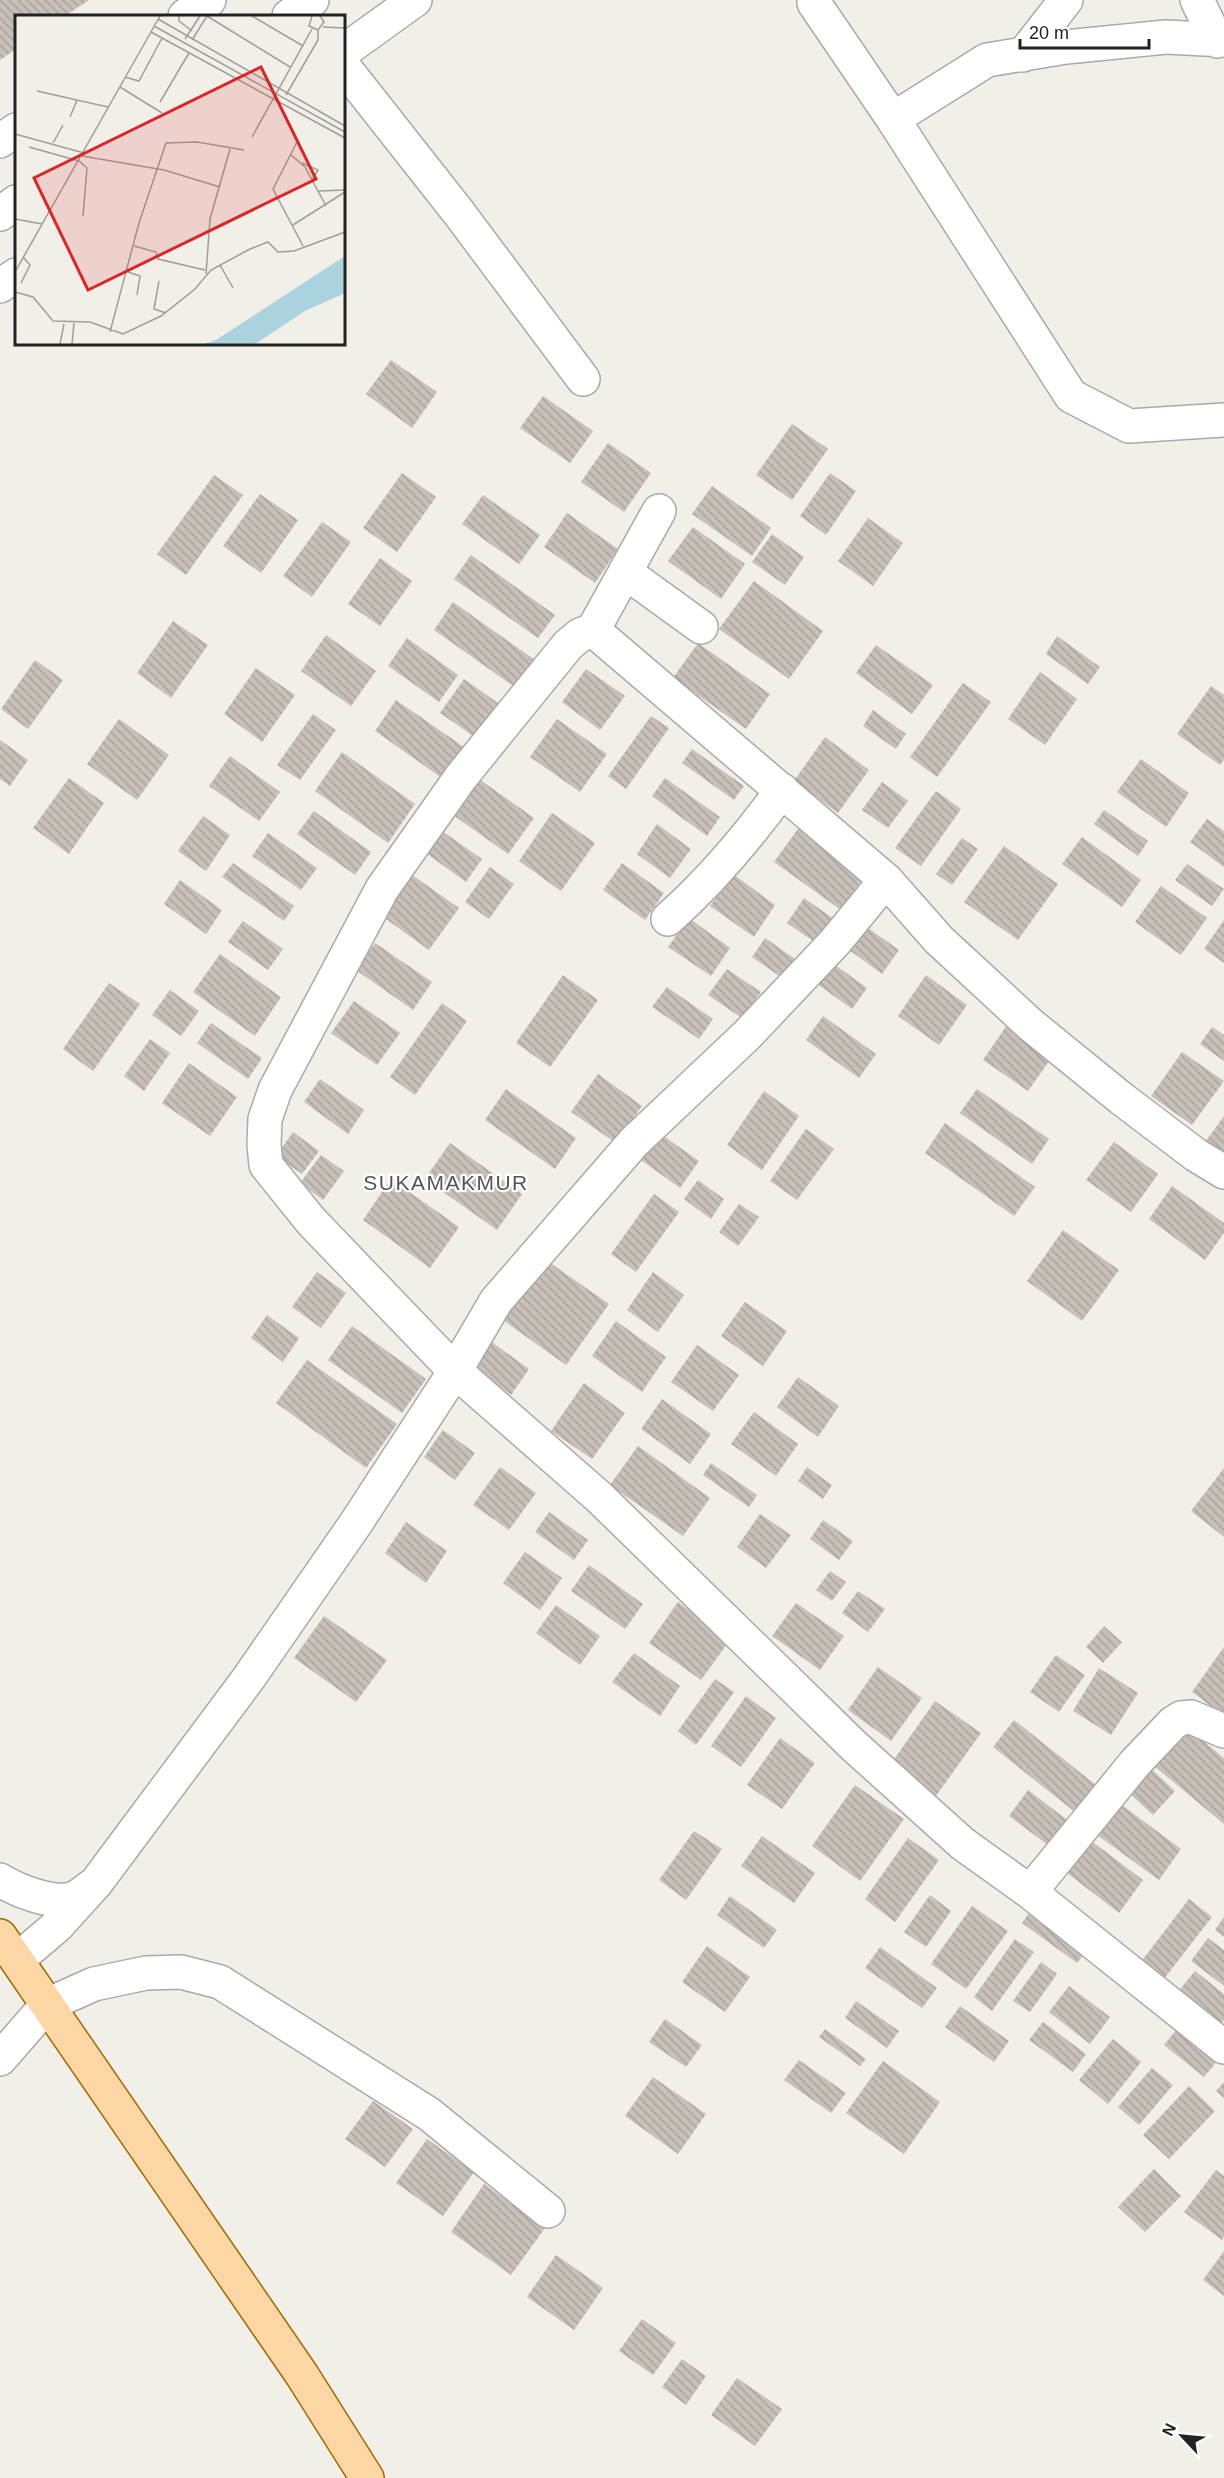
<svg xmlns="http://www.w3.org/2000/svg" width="1224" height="2478" font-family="Helvetica,sans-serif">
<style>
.building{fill:url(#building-back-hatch)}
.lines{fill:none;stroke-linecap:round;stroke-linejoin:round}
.minor-casing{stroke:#a9a9a9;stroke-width:36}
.major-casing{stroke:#a06b00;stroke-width:36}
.minor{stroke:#fff;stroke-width:33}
.major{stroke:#fcd6a4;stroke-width:33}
.labels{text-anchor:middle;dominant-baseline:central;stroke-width:4.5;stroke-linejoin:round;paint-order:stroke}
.quarter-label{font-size:21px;letter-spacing:1.5px;fill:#555;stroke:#fff}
.inset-road{fill:none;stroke:#9f9d99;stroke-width:1.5}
.view{fill:#d62828;fill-opacity:0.15;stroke:#d62828;stroke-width:3}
.inset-edge{fill:none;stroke:#222;stroke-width:3}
</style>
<defs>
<pattern id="building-back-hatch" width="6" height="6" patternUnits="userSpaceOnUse" patternTransform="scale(1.5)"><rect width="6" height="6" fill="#c7bfb8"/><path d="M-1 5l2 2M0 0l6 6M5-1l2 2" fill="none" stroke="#aba49e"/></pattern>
</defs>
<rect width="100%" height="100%" fill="#f2efe9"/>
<!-- building -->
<path class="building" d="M0,0H89L65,16H16V49L0,60Z
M391,360L437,392L412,428L366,394Z
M543,396L593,431L570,463L520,428Z
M792,424L828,449L792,500L756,475Z
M608,443L651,473L624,512L581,482Z
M402,473L436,497L397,552L363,528Z
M830,473L856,491L826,535L800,516Z
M214,475L243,495L186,575L157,554Z
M712,486L771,528L752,556L692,514Z
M260,494L298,520L261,573L223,546Z
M483,495L540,535L519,564L462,524Z
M567,513L618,549L595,583L544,547Z
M868,518L903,543L873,586L838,561Z
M322,522L351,542L312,597L283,576Z
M693,527L745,564L721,599L668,561Z
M772,534L804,557L785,585L752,562Z
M471,555L555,615L538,638L454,579Z
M380,558L412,581L380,626L348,604Z
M754,581L823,631L789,679L719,629Z
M453,602L539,663L519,690L434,630Z
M173,621L208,645L171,698L137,673Z
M326,635L376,671L351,706L301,671Z
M1057,636L1100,667L1088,684L1046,654Z
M407,638L458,675L439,702L388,666Z
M698,643L770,694L746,729L673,678Z
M876,645L933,685L912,714L856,673Z
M35,660L63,680L28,729L1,709Z
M256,668L295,695L262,742L224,714Z
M586,669L625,696L600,730L562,702Z
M1040,672L1077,699L1045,745L1008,719Z
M464,679L505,708L482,742L440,713Z
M963,683L991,702L937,777L910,757Z
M1211,686L1224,695V760L1220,765L1177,734Z
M396,700L471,752L449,783L375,731Z
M873,710L906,734L896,749L863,726Z
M313,714L336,730L300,780L277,765Z
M651,716L669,728L626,789L608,776Z
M119,719L169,755L137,800L87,764Z
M557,719L607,754L580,792L530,757Z
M825,737L869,770L838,813L794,781Z
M0,740L28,760L10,786L0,779Z
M692,749L744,786L734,800L682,763Z
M342,752L415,804L388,843L315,791Z
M230,756L280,792L259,821L209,786Z
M1141,759L1189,793L1166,827L1117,792Z
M69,778L104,803L69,854L33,828Z
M665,778L720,817L707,836L652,796Z
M479,779L534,818L508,854L453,815Z
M882,782L908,801L888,828L862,810Z
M936,791L961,809L921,866L895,848Z
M1104,810L1148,841L1138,856L1094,824Z
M314,811L371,852L355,875L297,834Z
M552,813L595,843L561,891L519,861Z
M203,816L230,835L206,871L178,851Z
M1207,819L1224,831V867L1190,842Z
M657,824L691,849L670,878L637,854Z
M800,826L867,872L841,910L774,862Z
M439,829L482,859L466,882L423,851Z
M268,833L317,868L301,890L252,856Z
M1082,837L1141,880L1122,907L1062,864Z
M962,838L978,849L952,885L936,874Z
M1004,846L1058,884L1018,940L964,902Z
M233,863L294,906L284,921L222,877Z
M622,863L664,893L645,920L603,890Z
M1187,864L1224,889L1212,906L1175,880Z
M490,867L514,884L489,919L465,902Z
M408,872L459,908L429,950L379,914Z
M733,874L775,905L754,937L710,906Z
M180,880L222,910L206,934L164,904Z
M1161,886L1207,918L1181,955L1135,922Z
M804,898L834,919L816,943L787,923Z
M689,918L730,948L711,976L668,947Z
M1224,920V963L1204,949Z
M243,921L283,949L268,970L228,942Z
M858,921L899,950L882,974L841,944Z
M765,938L798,961L785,980L752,957Z
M375,943L432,982L413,1010L356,970Z
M220,954L281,997L255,1036L193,992Z
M831,962L867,988L852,1009L816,983Z
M727,969L761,992L742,1018L708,995Z
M563,975L598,1000L550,1067L516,1043Z
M926,975L967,1005L939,1045L898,1016Z
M109,983L140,1004L93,1071L63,1049Z
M667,987L713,1019L699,1039L652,1007Z
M170,990L199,1011L181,1036L152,1015Z
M354,1001L400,1033L377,1065L331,1033Z
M442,1003L467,1021L415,1095L390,1077Z
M823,1016L876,1054L859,1078L806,1040Z
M211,1023L262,1058L248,1079L197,1043Z
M1007,1025L1052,1057L1028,1091L983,1060Z
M1212,1027L1224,1035V1061L1200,1044Z
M150,1039L170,1053L144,1091L124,1076Z
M1182,1052L1224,1081L1192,1125L1151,1096Z
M189,1063L237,1097L210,1136L162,1103Z
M598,1074L642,1106L616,1143L571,1112Z
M320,1079L364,1110L348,1134L304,1102Z
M506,1089L576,1138L555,1169L485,1120Z
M977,1089L1049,1139L1032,1164L960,1113Z
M764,1091L799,1116L762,1170L727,1145Z
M1224,1116V1165L1201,1148Z
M945,1123L1035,1187L1014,1216L925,1153Z
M652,1128L699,1161L680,1188L634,1155Z
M806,1129L834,1149L797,1200L770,1181Z
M293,1132L319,1151L302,1174L276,1156Z
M1114,1142L1158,1174L1131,1212L1086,1180Z
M450,1143L522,1194L497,1230L425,1179Z
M321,1155L344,1171L323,1200L300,1183Z
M391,1179L459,1227L430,1268L363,1220Z
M698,1180L724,1199L711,1219L684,1199Z
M1172,1186L1224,1223V1233L1205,1260L1149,1219Z
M654,1194L679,1212L636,1272L611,1254Z
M739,1204L759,1217L738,1246L719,1232Z
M1063,1230L1119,1270L1082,1321L1027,1281Z
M543,1258L609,1304L566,1365L500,1318Z
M317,1272L346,1293L321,1328L292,1307Z
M653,1272L684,1295L658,1332L627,1310Z
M745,1302L787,1331L763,1366L721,1336Z
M267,1315L299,1338L283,1362L251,1338Z
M616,1321L666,1357L642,1392L592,1356Z
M352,1326L426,1379L402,1413L328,1360Z
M486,1338L529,1369L511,1395L468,1363Z
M697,1345L739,1375L713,1411L671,1382Z
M307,1360L397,1424L366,1468L276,1403Z
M798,1377L839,1406L818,1437L777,1407Z
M584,1383L625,1413L592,1459L551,1431Z
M662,1399L711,1434L690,1464L641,1429Z
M754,1412L798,1444L776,1476L731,1444Z
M443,1430L475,1453L455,1480L424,1457Z
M638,1446L710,1498L683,1536L610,1485Z
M711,1463L757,1495L749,1507L703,1475Z
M500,1467L536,1493L509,1530L473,1505Z
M807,1467L832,1485L823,1499L798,1481Z
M1224,1468V1537L1191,1511Z
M549,1512L588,1540L574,1560L535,1532Z
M760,1514L791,1535L766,1568L737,1547Z
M823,1520L853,1541L839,1560L810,1539Z
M406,1522L447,1551L426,1583L385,1553Z
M525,1552L562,1578L540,1610L503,1583Z
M589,1565L643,1604L625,1629L571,1591Z
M830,1571L846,1582L832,1601L816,1590Z
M858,1591L885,1609L868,1632L842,1613Z
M678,1602L730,1640L701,1680L649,1643Z
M796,1603L844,1636L820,1670L772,1636Z
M556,1605L600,1636L580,1665L536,1633Z
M324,1616L387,1660L356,1702L294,1658Z
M1104,1626L1122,1642L1103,1663L1086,1647Z
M1224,1647V1716L1192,1692Z
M634,1653L680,1686L660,1716L612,1682Z
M1056,1655L1085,1675L1059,1712L1030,1692Z
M878,1667L922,1698L891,1741L848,1710Z
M1099,1668L1138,1693L1111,1735L1073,1711Z
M715,1679L734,1692L696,1745L678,1731Z
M746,1696L776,1718L741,1767L711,1746Z
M935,1701L981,1733L933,1800L888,1768Z
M1014,1720L1101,1789L1080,1816L993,1747Z
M1185,1726L1224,1758V1824L1153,1765Z
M780,1738L815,1763L782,1809L747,1785Z
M1148,1766L1175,1791L1153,1815L1126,1790Z
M855,1785L904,1819L860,1881L812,1846Z
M1028,1790L1075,1826L1056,1851L1009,1816Z
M1115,1800L1181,1849L1159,1880L1093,1832Z
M694,1831L722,1849L686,1900L659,1880Z
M762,1836L815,1873L794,1903L741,1866Z
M1086,1837L1143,1880L1119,1913L1062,1869Z
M908,1838L939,1860L895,1922L865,1899Z
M930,1895L951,1911L926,1947L904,1932Z
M730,1896L777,1930L764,1948L717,1915Z
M1189,1899L1212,1917L1163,1980L1140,1963Z
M972,1906L1008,1931L966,1989L931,1964Z
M1032,1909L1088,1949L1077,1963L1022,1923Z
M1224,1917V1937L1215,1930Z
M1208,1938L1224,1950V1986L1191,1961Z
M1015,1939L1034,1952L992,2011L974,1997Z
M707,1946L750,1977L725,2012L682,1982Z
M880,1947L937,1988L922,2008L865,1968Z
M1041,1962L1057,1974L1030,2012L1013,2001Z
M1195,1971L1224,1994V2020L1219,2026L1177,1993Z
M1069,1986L1110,2017L1090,2044L1049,2012Z
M856,2001L899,2031L887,2048L845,2018Z
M960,2006L1009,2041L994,2062L945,2027Z
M665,2019L702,2045L686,2067L649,2042Z
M1043,2022L1086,2054L1073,2072L1029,2040Z
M1182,2023L1222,2055L1204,2077L1164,2045Z
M825,2029L866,2059L860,2066L819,2037Z
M1113,2039L1141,2062L1108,2104L1079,2080Z
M799,2060L846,2093L831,2113L784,2080Z
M883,2061L940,2102L904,2154L846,2113Z
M1152,2068L1173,2085L1139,2125L1118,2107Z
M653,2077L706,2114L678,2154L625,2116Z
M1224,2082V2098L1216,2091Z
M1189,2086L1215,2111L1169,2159L1143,2135Z
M373,2101L413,2129L385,2167L345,2139Z
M427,2139L474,2172L443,2216L396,2183Z
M1154,2169L1181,2196L1145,2232L1118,2207Z
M1216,2170L1224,2176V2236L1222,2240L1184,2212Z
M484,2184L545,2228L511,2275L451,2232Z
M1224,2251V2296L1203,2280Z
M556,2255L603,2288L574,2330L527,2297Z
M642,2319L676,2343L653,2375L619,2351Z
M682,2359L706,2376L686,2405L662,2387Z
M737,2378L782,2409L755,2446L711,2415Z"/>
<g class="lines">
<!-- minor casing -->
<g class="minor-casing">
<path id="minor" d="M1197,0L1217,41
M814,3L893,119L1071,396L1129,426L1224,420
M185,16L209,0
M289,16L312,0
M344,51L415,0
M1023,55L1066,0
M344,67L459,213L583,379
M893,119L987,60L1066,47L1166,37L1224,40
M0,141L16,130
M0,214L16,202
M0,286L16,275
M659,511L593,630L580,635L568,645L461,777L382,889L275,1090L265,1119L264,1145L266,1165L311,1221L455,1371L600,1498L854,1746L963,1844L1030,1892L1224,2047
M625,572L701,627
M593,630L886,880L939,940L1031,1025L1122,1099L1196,1155L1224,1172
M668,919C712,880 748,837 782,790
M0,1880C18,1891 51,1904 72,1899C79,1897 86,1890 92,1886
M1030,1892L1135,1763L1173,1723L1181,1718L1191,1717L1224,1731
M17,1960L57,1926L96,1883L248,1679L356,1523L455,1371L496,1301L634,1142L747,1035L835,942L886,880
M0,2059L47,2005L94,1984L146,1973L181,1972L220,1982L429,2114L548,2211"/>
</g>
<!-- major casing -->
<g class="major-casing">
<path id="major" d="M0,1936L302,2375L367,2478"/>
</g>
<!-- minor -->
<use href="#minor" class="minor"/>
<!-- major -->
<use href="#major" class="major"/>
</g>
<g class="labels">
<!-- quarter labels -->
<g class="quarter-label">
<text x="446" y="1182">SUKAMAKMUR</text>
</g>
</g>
<!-- overview -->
<g transform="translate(15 15)">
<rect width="330" height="330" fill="#f2efe9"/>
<path d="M330,241V278L290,296L240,329H189L201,325Z" fill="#aad3df"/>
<path class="inset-road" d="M164,1V6L177,16M192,1L275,52M237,1L288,31M297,1L294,11L303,15L309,7L305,1M143,4L330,111M139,11L330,117M308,12L330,13M136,17L330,123M170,24L185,1M177,25L192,1M110,62L124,66L147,23M105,72L147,98M22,76L62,85M271,80L303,25V15M145,87L174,38M55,102L62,85L93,92M0,119L69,138M237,122L297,14M282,127L258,174L288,231M38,128L48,110M14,132L64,146L72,153L68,201M275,139L290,152L311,191M67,141L149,155L205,172M287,148L303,155L297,165M304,176L330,175M0,204L27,209M278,210L330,177M119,231L141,237L143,244L190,255M205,250L218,273M0,257L145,1M113,257L125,261L122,280M191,259L195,204L215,134M144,266L139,294L151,298M6,268L15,250L8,242M0,277L18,282L38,306L75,307L108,319L146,301L180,274L196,255L235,234L253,227L263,237L279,236L330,217M95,317L124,208L151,128L182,127L229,135M45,329L49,309M57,329L59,308"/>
<path class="view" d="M246,52L301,164L73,275L19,163Z"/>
<rect width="330" height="330" class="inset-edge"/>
</g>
<!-- north arrow -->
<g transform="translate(1182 2436) rotate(296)" stroke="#ffffff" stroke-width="4.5" paint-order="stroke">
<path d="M0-4.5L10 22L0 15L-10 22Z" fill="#222222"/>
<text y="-9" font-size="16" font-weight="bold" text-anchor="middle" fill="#222222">N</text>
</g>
<!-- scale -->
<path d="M1020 39v9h129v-9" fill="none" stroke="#222222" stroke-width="3"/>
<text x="1029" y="39" font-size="18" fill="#222222" stroke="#ffffff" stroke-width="4.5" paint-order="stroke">20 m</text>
</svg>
